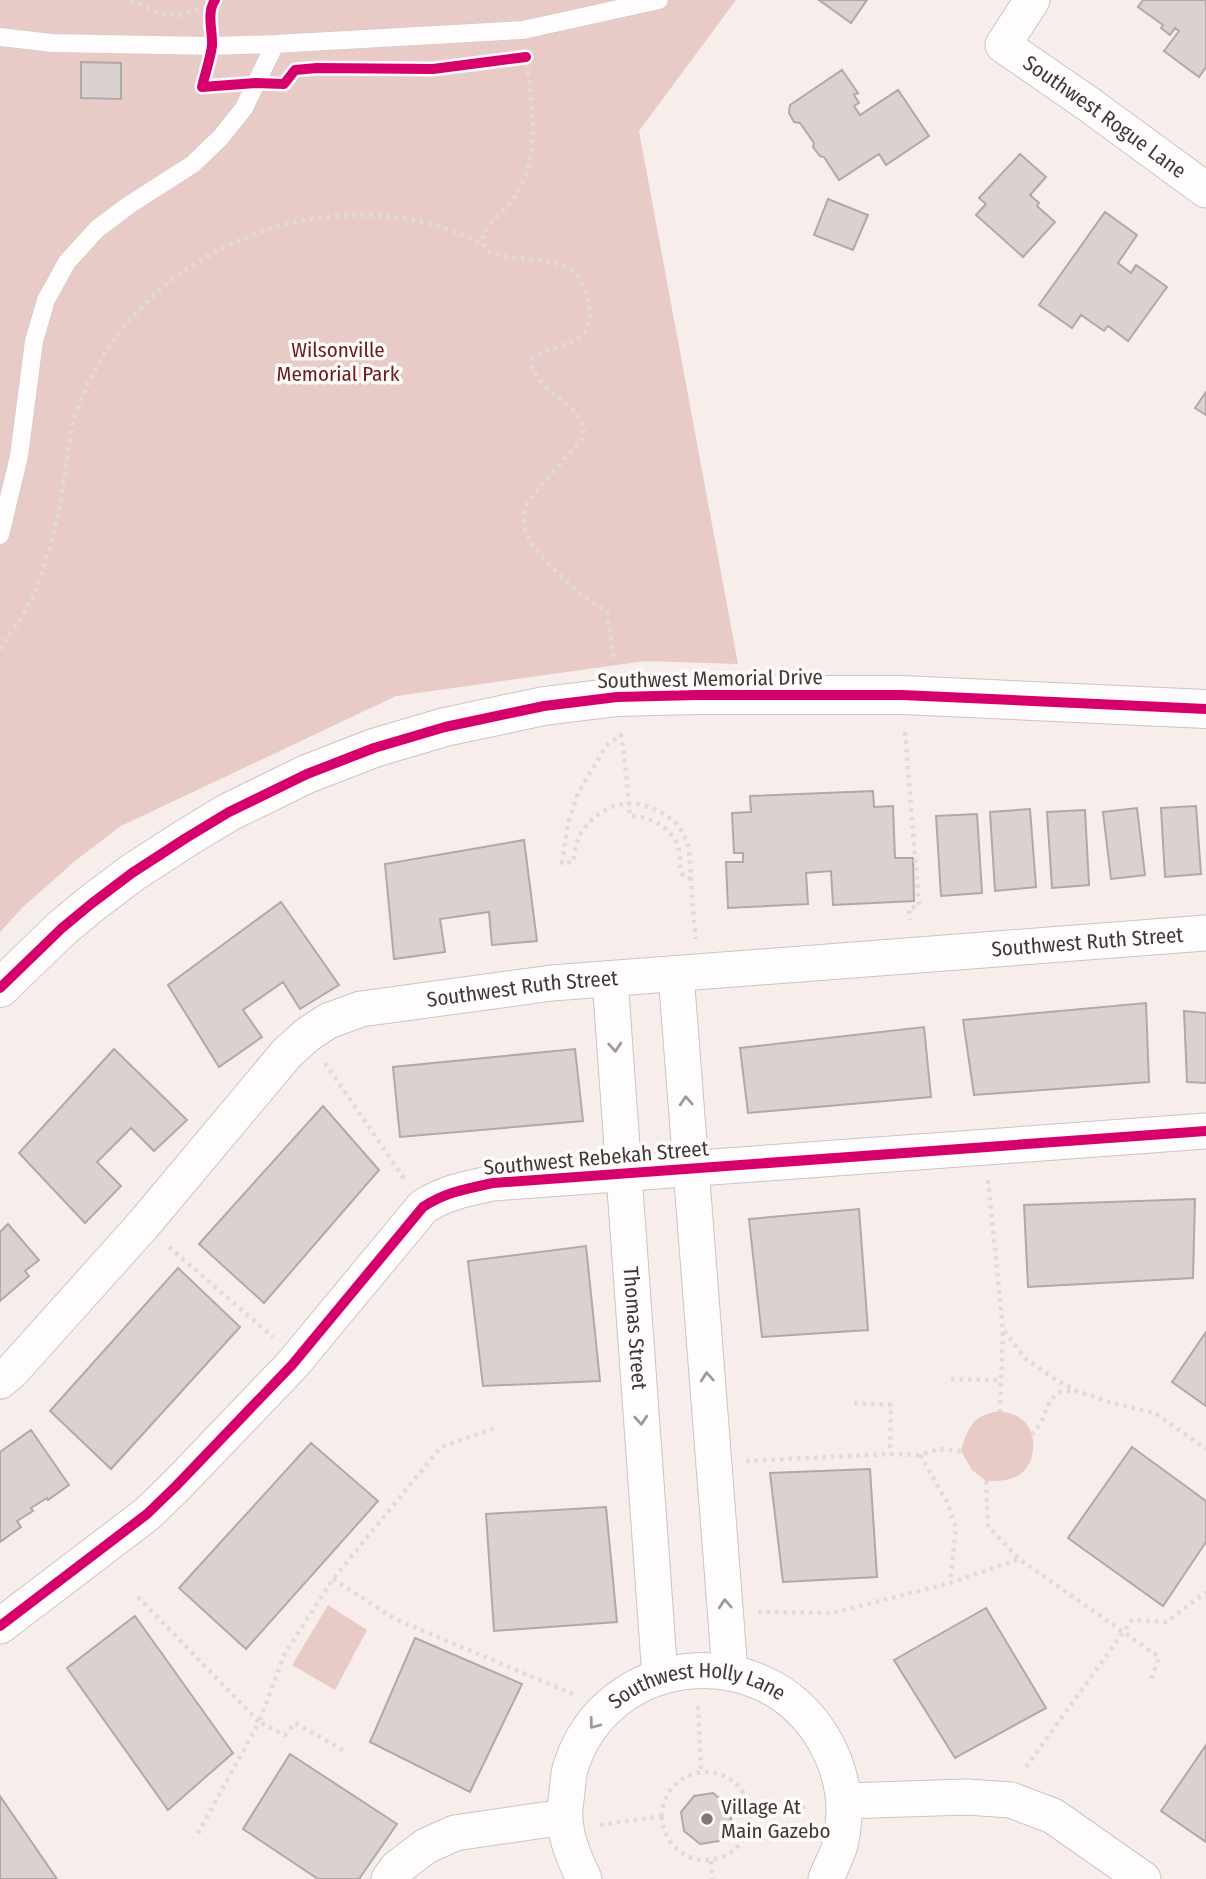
<svg xmlns="http://www.w3.org/2000/svg" width="1206" height="1879" font-family="'Fira Sans Condensed',sans-serif">
<style>
.green{fill:#e8cbc7}
.building{fill:#dad2d1;stroke:#b0a9a8;stroke-width:2}
.lines{fill:none;stroke-linecap:round;stroke-linejoin:round}
.service-casing{stroke:#cbc4c2;stroke-width:19}
.minor-casing{stroke:#cbc4c2;stroke-width:37}
.tertiary-casing{stroke:#cbc4c2;stroke-width:40}
.path{stroke:#dedbdb;stroke-width:4.5;stroke-dasharray:3.5 5;stroke-linecap:butt}
.service{stroke:#fefcfc;stroke-width:18}
.minor{stroke:#fefcfc;stroke-width:35}
.tertiary{stroke:#fefcfc;stroke-width:38}
.cycleway-casing{stroke:#fffbfb;stroke-width:15}
.cycleway{stroke:#d6006c;stroke-width:10}
.oneway{stroke:#9f9a9a}
.poi-dot{fill:#807877;stroke:#fffbfb;stroke-width:2.5}
.labels{text-anchor:middle;dominant-baseline:central;stroke-width:7;stroke-linejoin:round;paint-order:stroke}
.street-label{font-size:21px;fill:#403938;stroke:#fffbfb}
.park-label{font-size:21px;fill:#6a1b1a;stroke:#fffbfb}
.poi-label{font-size:21px;fill:#403938;stroke:#fffbfb;text-anchor:start}
</style>
<rect width="100%" height="100%" fill="#f7eeec"/>
<!-- green -->
<path class="green" d="M0,0H736L639,131L738,664L645,661L396,696L121,826L75,861L23,907L0,932Z
M1000,1411C1009,1413 1018,1415 1025,1422C1037,1436 1036,1460 1022,1473C1012,1481 998,1481 986,1481L972,1470L961,1451C968,1426 973,1415 1000,1411Z
M328,1605L367,1630L335,1690L292,1665Z"/>
<!-- building -->
<path class="building" d="M819,0H867L851,23Z
M1143,0H1206V67L1199,77L1164,51L1179,31L1175,28L1170,35L1161,28L1163,25L1138,7Z
M81,62L121,63V99L81,98Z
M842,70L858,93L854,95L859,103L854,106L860,115L898,90L929,136L886,165L879,154L839,180L824,157L820,156L813,147L814,143L800,123L794,122L789,113L790,105Z
M1020,154L1046,177L1030,195L1039,203L1037,206L1055,222L1023,257L976,215L986,204L979,198Z
M828,199L868,215L853,250L814,235Z
M1105,212L1137,235L1118,263L1131,273L1136,265L1167,287L1128,341L1108,326L1104,331L1081,315L1072,328L1039,305Z
M1206,392V415L1195,408Z
M873,791L874,807L893,806L895,858H913L914,901L833,905L831,871L806,873L808,904L728,908L726,862H743V853H734L732,813L751,812L750,796Z
M1196,806L1201,874L1165,877L1161,808Z
M1137,808L1145,875L1111,879L1103,812Z
M1030,809L1036,887L995,891L990,812Z
M1085,810L1089,885L1052,888L1047,812Z
M977,814L982,893L941,896L936,816Z
M524,840L537,941L492,945L489,912L440,919L445,952L394,959L385,864Z
M281,902L339,985L300,1009L283,982L243,1010L262,1037L219,1067L168,985Z
M1146,1003L1149,1082L974,1095L963,1020Z
M1184,1011L1206,1013V1083L1187,1082Z
M924,1027L931,1097L748,1113L740,1048Z
M114,1049L187,1120L154,1151L131,1128L97,1162L121,1186L85,1223L19,1153Z
M575,1049L583,1121L400,1137L393,1067Z
M323,1106L379,1170L264,1303L199,1244Z
M1195,1199L1193,1278L1028,1287L1024,1205Z
M859,1209L868,1330L762,1337L749,1219Z
M8,1224L39,1260L25,1271L29,1276L0,1301V1232Z
M586,1246L600,1381L483,1386L468,1261Z
M178,1268L240,1327L111,1469L50,1411Z
M1206,1332V1406L1172,1382Z
M31,1430L69,1485L48,1500L47,1498L31,1508L33,1511L17,1521L21,1527L0,1542V1452Z
M311,1443L378,1501L246,1649L179,1588Z
M1132,1447L1206,1501V1542L1163,1606L1068,1538Z
M870,1469L877,1577L783,1582L770,1473Z
M606,1507L617,1622L494,1631L486,1514Z
M986,1608L1046,1708L955,1758L894,1660Z
M135,1616L233,1753L168,1810L67,1668Z
M415,1638L522,1684L470,1792L370,1742Z
M1206,1745V1842L1161,1811Z
M290,1754L397,1824L359,1879H318L243,1829Z
M713,1793L729,1806L732,1825L719,1841L700,1844L684,1831L681,1812L694,1796Z
M0,1796L57,1879H0Z"/>
<g class="lines">
<!-- service casing -->
<g class="service-casing">
<path id="service" d="M0,37L52,43L212,46L275,44L523,30L659,0
M0,535L19,456L34,341L46,300L67,262L97,229L129,205L193,164L221,137L244,108L275,44"/>
</g>
<!-- minor casing -->
<g class="minor-casing">
<g id="minor">
<path id="s1" d="M1032,0L1003,45L1087,103L1206,190"/>
<path d="M676,974L730,1672"/>
<path id="s2" d="M610,979L660,1677"/>
<path id="s3" d="M0,1381L12,1371L143,1225L287,1053L307,1035L328,1021L361,1009L552,983L1206,933"/>
<path d="M0,1626L147,1514L176,1486L292,1365L423,1207C446,1192 466,1189 493,1183L1206,1131"/>
<path d="M844,1801L967,1797L1011,1800L1053,1816L1143,1879"/>
<path d="M389,1879L397,1868L426,1846L455,1833L564,1817"/>
<path id="s4" d="M584,1879C575,1860 566,1840 565,1819C564,1810 566,1801 567,1792C568,1784 568,1774 571,1766C607,1653 762,1636 823,1738C842,1770 849,1807 840,1845C837,1856 830,1868 826,1879"/>
</g>
</g>
<!-- tertiary casing -->
<g class="tertiary-casing">
<path id="tertiary" d="M0,988L62,928L91,904L132,873L186,838L229,812L307,774L374,748L445,727L544,706L617,697L697,695H902L1206,709"/>
</g>
<!-- path -->
<path class="path" d="M131,0L161,14L182,15L212,5
M526,55C531,101 542,150 518,192C511,205 489,221 484,234C483,237 483,241 483,244C485,247 487,250 490,252C495,256 505,256 511,257C548,263 578,256 588,300C598,348 564,339 533,357C524,384 578,401 584,427C584,429 583,436 583,438L529,500C524,509 522,521 526,531C538,562 580,593 607,613L614,660
M0,649C9,634 21,620 29,604C42,579 55,532 60,503C64,484 66,465 69,445C71,437 71,428 74,419C118,279 270,193 413,220C438,225 460,234 483,244
M905,732L919,906L909,908L910,920
M691,879L685,878C678,869 681,862 679,851C676,830 650,815 630,816C627,789 626,762 621,735L606,746L578,793L568,823L562,863L573,862C575,852 576,840 582,831C601,805 629,796 658,811C668,816 677,822 682,832C691,846 690,863 691,879C692,899 694,919 696,939
M325,1063L405,1180
M988,1180L1003,1330L1000,1411
M169,1247L273,1337
M1004,1331L1026,1359L1056,1380L1077,1391L1109,1402L1155,1413L1206,1449
M951,1379L1001,1380
M854,1403L891,1405L890,1454
M1032,1435L1041,1423L1050,1400L1060,1392L1076,1391
M920,1455L947,1502L956,1527L950,1583
M746,1461L890,1454L920,1455L939,1449L961,1451
M986,1481L988,1526L1019,1559L1159,1657L1150,1682
M333,1579L395,1619L573,1694
M138,1597L259,1722L196,1837
M758,1612L832,1613L950,1583L1019,1559
M698,1706L701,1772
M343,1750L295,1723L285,1735L259,1722L285,1653L333,1579L441,1447L495,1428
M1026,1767L1132,1620L1166,1622L1206,1592
M662 1816a44 44 0 1 1 88 0a44 44 0 1 1-88 0Z
M751,1814L809,1806
M600,1825L662,1816
M711,1861L712,1879"/>
<!-- service -->
<use href="#service" class="service"/>
<!-- minor -->
<use href="#minor" class="minor"/>
<!-- tertiary -->
<use href="#tertiary" class="tertiary"/>
<!-- cycleway casing -->
<g class="cycleway-casing">
<path id="cycleway" d="M215,0C206,13 213,31 212,46C210,60 205,74 202,87L256,83L284,84L295,70L317,68L433,69L526,57
M0,988L62,928L91,904L132,873L186,838L229,812L307,774L374,748L445,727L544,706L617,697L697,695H902L1206,709
M0,1626L147,1514L176,1486L292,1365L423,1207C446,1192 466,1189 493,1183L1206,1131"/>
</g>
<!-- cycleway -->
<use href="#cycleway" class="cycleway"/>
</g>
<!-- one-way arrows -->
<defs><path id="oneway-chevron" d="M-2-3.5L2.5 0L-2 3.5" fill="none" stroke-width="1.6" stroke-linecap="round" stroke-linejoin="round" transform="scale(1.75)"/></defs>
<g class="oneway">
<use href="#oneway-chevron" transform="translate(615 1047) rotate(86)"/>
<use href="#oneway-chevron" transform="translate(686 1101) rotate(-94)"/>
<use href="#oneway-chevron" transform="translate(707 1377) rotate(-94)"/>
<use href="#oneway-chevron" transform="translate(641 1420) rotate(86)"/>
<use href="#oneway-chevron" transform="translate(725 1604) rotate(-94)"/>
<use href="#oneway-chevron" transform="translate(594 1724) rotate(127)"/>
</g>
<!-- markers -->
<circle class="poi-dot" cx="707" cy="1819" r="7"/>
<g class="labels">
<!-- street labels -->
<g class="street-label">
<text stroke="none"><textPath href="#s1" startOffset="178">Southwest Rogue Lane</textPath></text>
<text transform="translate(710 679) rotate(-1)">Southwest Memorial Drive</text>
<text stroke="none"><textPath href="#s3" startOffset="1253">Southwest Ruth Street</textPath></text>
<text stroke="none"><textPath href="#s3" startOffset="686">Southwest Ruth Street</textPath></text>
<text transform="translate(596 1158) rotate(-5)">Southwest Rebekah Street</text>
<text stroke="none"><textPath href="#s2" startOffset="350">Thomas Street</textPath></text>
<text stroke="none"><textPath href="#s4" startOffset="284">Southwest Holly Lane</textPath></text>
</g>
<!-- park labels -->
<g class="park-label">
<text x="338" y="350">Wilsonville<tspan x="338" dy="24">Memorial Park</tspan></text>
</g>
<!-- poi labels -->
<g class="poi-label">
<text x="721" y="1807">Village At<tspan x="721" dy="24">Main Gazebo</tspan></text>
</g>
</g>
</svg>
